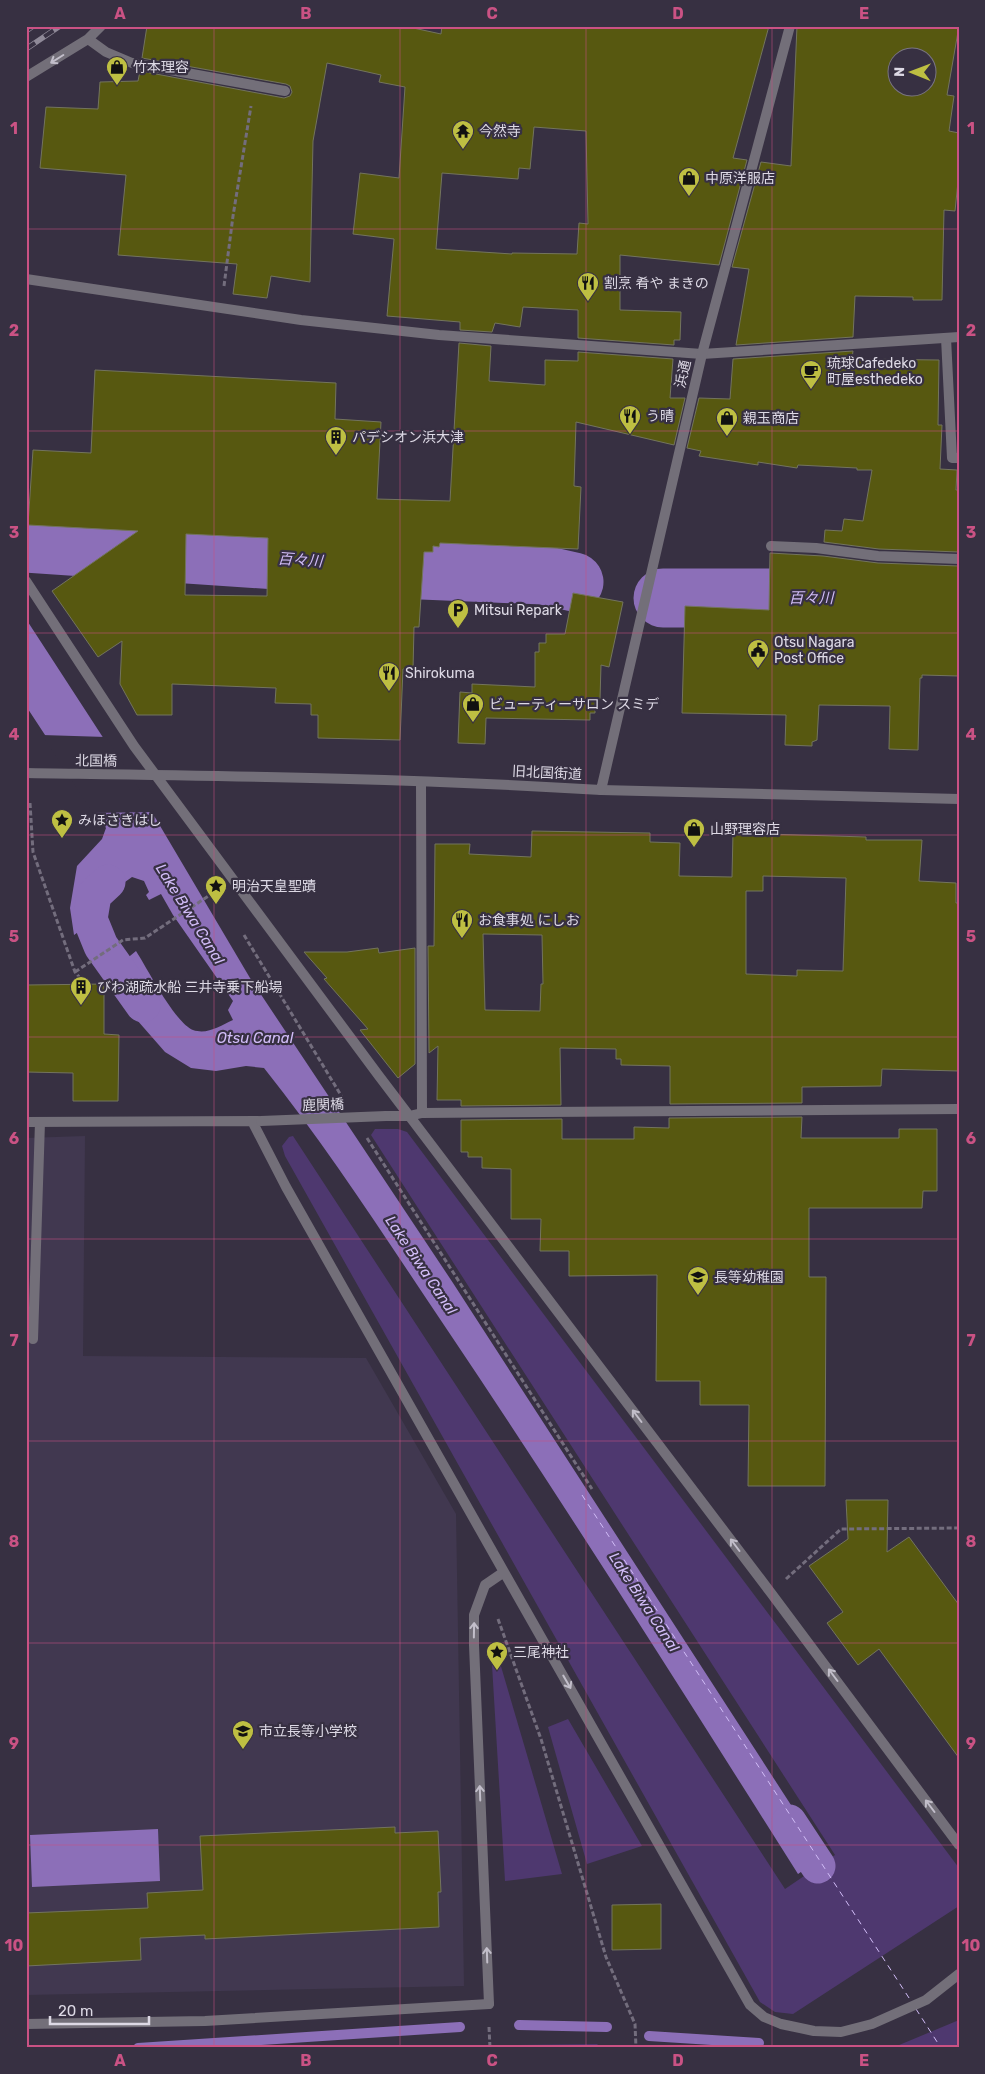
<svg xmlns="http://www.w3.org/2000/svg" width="985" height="2074" font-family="Rubik,'Noto Sans JP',sans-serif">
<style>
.built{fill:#413850}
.green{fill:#4e386f}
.water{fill:#8c6fb8}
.pier{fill:#373042}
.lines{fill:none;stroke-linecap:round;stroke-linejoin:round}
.stream{stroke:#8c6fb8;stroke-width:10}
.canal{stroke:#8c6fb8;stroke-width:35}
.river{stroke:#8c6fb8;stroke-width:59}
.ferry{stroke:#d1bcf7;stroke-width:1;stroke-dasharray:6 5;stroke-linecap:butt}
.building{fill:#575810;stroke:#73745e;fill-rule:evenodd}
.path{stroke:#736d7d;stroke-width:3;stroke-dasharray:5 2.5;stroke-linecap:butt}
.service{stroke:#736f79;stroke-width:10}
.minor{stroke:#736f79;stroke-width:10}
.tertiary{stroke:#736f79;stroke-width:10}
.rail-casing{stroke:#8f8998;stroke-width:5.5}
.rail{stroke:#373042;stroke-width:4;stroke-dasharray:11;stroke-linecap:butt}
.minor-bridge{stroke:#736f79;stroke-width:10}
.oneway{stroke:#c2beca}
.grid{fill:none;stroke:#ca5284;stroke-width:1;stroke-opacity:0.55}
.labels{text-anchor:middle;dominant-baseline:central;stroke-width:4.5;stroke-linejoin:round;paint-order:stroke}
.poi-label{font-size:14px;fill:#ddd9e5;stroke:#373042;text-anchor:start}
.street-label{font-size:14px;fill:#ddd9e5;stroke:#373042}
.water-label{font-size:15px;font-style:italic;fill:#d1bcf7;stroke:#373042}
.neatline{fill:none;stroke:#ca5284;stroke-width:2}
.grid-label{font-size:16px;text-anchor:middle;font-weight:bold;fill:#ca5284}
</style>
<rect width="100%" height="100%" fill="#373042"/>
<!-- built -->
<path class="built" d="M85,1136L83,1356L366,1358L456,1514L464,1986L26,1995V1138Z"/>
<!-- green -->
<path class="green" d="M375,1129H398L407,1132L959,1868V1906L793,2014L775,2012L760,2002L285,1156L282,1146L289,1137L293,1136L785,1889L835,1855L371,1135Z
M500,1663L562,1874L505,1881L492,1665Z
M568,1719L642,1846L587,1864L548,1727Z
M959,2020V2048H892Z
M597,2044L601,2048H513L515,2045Z"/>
<!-- water -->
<path class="water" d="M26,619L156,819L250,978L453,1283L824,1856L798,1874C683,1692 568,1510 448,1331C388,1242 331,1152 264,1068L246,1066L216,1071L191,1068L165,1052L137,1020L108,974L136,951C147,968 175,1023 193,1030C207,1035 220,1026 233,1020L228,1010L233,1001L173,915L161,894L149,900L146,895L149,892L144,881L132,877C115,890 107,890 105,913L74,935L70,908L77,866L102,839L106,828L26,706Z
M158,1829L160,1881L32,1887L30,1835Z"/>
<!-- pier -->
<path class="pier" d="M42,735L106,737L154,812L93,813Z"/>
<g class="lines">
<!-- stream -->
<path class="stream" d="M519,2025L607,2027
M649,2036L759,2043
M138,2048L460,2027"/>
<!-- canal -->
<path class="canal" d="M108,882L94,895L90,919L101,946L143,1005
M789,1822L818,1866"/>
<!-- river -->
<path class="river" d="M26,543L422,570L543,575L574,582
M663,598H851"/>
<!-- ferry -->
<path class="ferry" d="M582,1495L911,2001
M916,2009L941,2048"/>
</g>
<!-- building -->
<path class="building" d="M147,26H404L441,34L442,26H769L733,158L747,160L719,265L620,255V310L681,312L680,340H674V345L578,338V310L523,307L520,327L495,323L492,332L460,330V322L387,316L394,239L353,234L360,173L399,178L405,87L379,82L381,75L327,63L313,141L310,282L271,276L267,298L233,294L237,264L118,255L126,175L40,168L46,107L98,109L100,82L138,81L140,71L284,98L290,96L292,92L290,86L286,84L142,58ZM534,127L586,131L588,224L579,223L577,254L512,253V254L436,249L442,173L518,179L519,168L530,169Z
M797,26H959L947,95L954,96L949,131L959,133V172L955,211L944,210L942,300H913V297L855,296L853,337L736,345L749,269L732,267L761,162L791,166ZM898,58H928V88H898Z
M459,343L491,346L489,381L545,385V360L578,361V352L673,359L670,398H685L674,445L576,422L574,486L581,487L578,549L440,543L439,547L433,546V552H424L419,627H414L413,670L403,669L400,740L318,738V715H311V704L275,703L276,688L172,684V715H137L120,684L122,641L98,657L52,591L138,531L28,525L33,450L91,453L95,370L336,383L335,419L381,422L377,499L450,501ZM186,534L268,538L267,596L185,595Z
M853,351L852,359L939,360L938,425H942L940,469L957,470L956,490H959V552L879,549L824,542L825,530L842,531L844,519L863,521L872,470H857V468L798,465L797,468L758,462V465L699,456L701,451L687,448L699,398L730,399L733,359Z
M770,553L823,556L878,563L959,566V676L922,675V678H920L918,750L889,749L890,706L819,705L817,740L812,742V746L785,745L786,715L682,713L685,606L769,610Z
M573,593L623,602L609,667L601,665L600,699H595V713H590V720L486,718L485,744L458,743L460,692L472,693V684L535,687V652H539V643H546V634H565Z
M532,831L650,833V842L680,843L679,876L732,877L733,833L866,837V840H922L919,881L956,883V903H958L959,917V1071L882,1069L881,1086L802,1087V1103L670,1104V1066L621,1065V1059H616V1049L560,1048L561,1105L461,1106V1100H437L438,1046L429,1053L428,946H434L435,844H470L469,854L531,857ZM763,876L846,878L843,971L797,970V976L746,974V891H763ZM483,934L542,935L543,984H541L540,1011L485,1010Z
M378,948L379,953L415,948V1064L398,1078L360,1030L368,1029L324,979L327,978L304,952H347Z
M104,984V1034L119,1035L118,1101H73V1073L26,1072V985Z
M802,1117L801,1138H899V1129H937V1191H923L922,1208H809V1277H826L825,1486H748L749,1405H700V1381H656L657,1275L569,1276V1251H540L541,1219H511V1169L482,1168V1157H468V1152H461V1120L562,1119V1139H634V1127L669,1128V1118Z
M846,1500H888L887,1552L909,1537L959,1605V1758L879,1649L858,1665L827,1623L843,1612L809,1566L848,1539Z
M395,1827V1833L438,1831L441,1892H438L439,1927L205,1939V1935L140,1938L141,1960L26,1966V1913L148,1908L147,1893L203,1890L200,1836Z
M661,1904V1949L612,1950V1905Z"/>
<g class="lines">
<!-- path -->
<path class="path" d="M224,286L233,216L251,106
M26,745L28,747
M30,803L33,852L75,972L85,984
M244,935L342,1097
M75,972L123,940L145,938L216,891
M367,1138L592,1489
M786,1579L841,1529L959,1528
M498,1619L541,1739L606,1957L635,2024L636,2048
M489,2027L490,2048"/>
<!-- service -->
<path class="service" d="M946,338L952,458H959
M771,546L816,548L878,556L959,559
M33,1339L40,1122"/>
<!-- minor -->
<path class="minor" d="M88,39L106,52L132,63L285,91
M26,77L88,39L101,26
M26,279L301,320L439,335L702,354L959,337
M26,581L134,746L379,1076L771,1593L959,1845
M421,782L422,1113
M601,790L959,799
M386,1116H409L422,1113L959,1109
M252,1121L286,1187L504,1572
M26,1122L258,1121
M489,2004L474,1645V1615L485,1585L504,1572L750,2005L764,2017L781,2024L814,2031L841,2032L872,2024L926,2000L959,1974"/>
<!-- tertiary -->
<path class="tertiary" d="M26,773C218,776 410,778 601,790L702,354L790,26
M26,2024L205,2021L489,2004"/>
<!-- rail casing -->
<g class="rail-casing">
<path id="rail" d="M26,31L33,26
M26,49L60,26"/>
</g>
<!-- rail -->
<use href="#rail" class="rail"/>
<!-- minor-bridge -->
<path class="minor-bridge" d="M261,1121L386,1116"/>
</g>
<!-- one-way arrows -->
<defs><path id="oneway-shaft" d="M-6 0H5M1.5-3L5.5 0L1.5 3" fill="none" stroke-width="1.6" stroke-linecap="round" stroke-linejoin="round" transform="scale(1.25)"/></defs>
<g class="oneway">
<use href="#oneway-shaft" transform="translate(57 59) rotate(148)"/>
<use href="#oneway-shaft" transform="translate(637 1416) rotate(-127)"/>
<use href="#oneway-shaft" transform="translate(735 1545) rotate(-127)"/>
<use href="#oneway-shaft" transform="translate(474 1630) rotate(-89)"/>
<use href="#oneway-shaft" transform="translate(833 1675) rotate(-127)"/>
<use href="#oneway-shaft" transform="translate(567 1682) rotate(60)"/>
<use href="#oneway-shaft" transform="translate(480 1793) rotate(-92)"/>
<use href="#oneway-shaft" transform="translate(930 1806) rotate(-127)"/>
<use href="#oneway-shaft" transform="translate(487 1955) rotate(-92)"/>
</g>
<!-- grid -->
<path class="grid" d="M214,26V2048M400,26V2048M586,26V2048M772,26V2048M26,229H959M26,431H959M26,633H959M26,835H959M26,1037H959M26,1239H959M26,1441H959M26,1643H959M26,1845H959"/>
<!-- icons -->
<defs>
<g id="shop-pin" transform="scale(1.125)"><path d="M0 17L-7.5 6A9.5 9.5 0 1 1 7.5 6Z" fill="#bebf42" stroke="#373042"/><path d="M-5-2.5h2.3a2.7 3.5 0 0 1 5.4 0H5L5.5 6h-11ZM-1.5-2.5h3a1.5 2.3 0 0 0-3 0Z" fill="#111"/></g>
<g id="temple-pin" transform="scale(1.125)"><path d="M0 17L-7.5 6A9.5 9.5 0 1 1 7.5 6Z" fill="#bebf42" stroke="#373042"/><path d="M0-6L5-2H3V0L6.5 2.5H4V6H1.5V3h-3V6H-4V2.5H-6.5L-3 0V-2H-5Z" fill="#111"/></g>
<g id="restaurant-pin" transform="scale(1.125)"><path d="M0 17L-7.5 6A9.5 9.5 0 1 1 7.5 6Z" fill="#bebf42" stroke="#373042"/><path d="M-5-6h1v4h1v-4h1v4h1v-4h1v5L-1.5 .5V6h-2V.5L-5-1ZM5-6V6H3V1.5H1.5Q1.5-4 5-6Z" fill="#111"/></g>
<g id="cafe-pin" transform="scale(1.125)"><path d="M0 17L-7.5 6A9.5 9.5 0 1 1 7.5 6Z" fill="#bebf42" stroke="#373042"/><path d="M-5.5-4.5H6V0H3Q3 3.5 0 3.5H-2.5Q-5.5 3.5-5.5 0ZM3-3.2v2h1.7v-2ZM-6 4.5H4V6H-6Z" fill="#111"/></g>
<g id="building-pin" transform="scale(1.125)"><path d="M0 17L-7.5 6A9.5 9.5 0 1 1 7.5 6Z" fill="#bebf42" stroke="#373042"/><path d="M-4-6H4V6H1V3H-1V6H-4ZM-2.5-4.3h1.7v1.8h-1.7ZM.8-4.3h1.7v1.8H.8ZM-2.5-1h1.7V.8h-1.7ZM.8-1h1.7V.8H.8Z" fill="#111"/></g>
<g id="parking-pin" transform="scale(1.125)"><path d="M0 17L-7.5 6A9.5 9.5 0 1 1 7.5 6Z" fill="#bebf42" stroke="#373042"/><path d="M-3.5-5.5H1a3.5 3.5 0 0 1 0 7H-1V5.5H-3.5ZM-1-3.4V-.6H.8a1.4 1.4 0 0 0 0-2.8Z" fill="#111"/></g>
<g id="civic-pin" transform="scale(1.125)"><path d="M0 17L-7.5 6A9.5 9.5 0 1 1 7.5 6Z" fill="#bebf42" stroke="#373042"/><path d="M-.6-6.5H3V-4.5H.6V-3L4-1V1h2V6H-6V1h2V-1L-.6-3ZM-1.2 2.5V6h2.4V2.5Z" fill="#111"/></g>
<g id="sight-pin" transform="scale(1.125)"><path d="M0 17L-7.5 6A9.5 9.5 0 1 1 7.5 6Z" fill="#bebf42" stroke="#373042"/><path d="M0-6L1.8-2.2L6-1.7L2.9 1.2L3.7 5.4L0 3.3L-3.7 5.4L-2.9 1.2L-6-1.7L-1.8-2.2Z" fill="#111"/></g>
<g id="school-pin" transform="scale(1.125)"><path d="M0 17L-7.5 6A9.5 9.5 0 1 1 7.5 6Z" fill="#bebf42" stroke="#373042"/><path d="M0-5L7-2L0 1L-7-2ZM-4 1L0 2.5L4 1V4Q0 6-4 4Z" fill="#111"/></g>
</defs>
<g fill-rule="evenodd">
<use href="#shop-pin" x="117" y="67"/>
<use href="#temple-pin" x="463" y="131"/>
<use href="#shop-pin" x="689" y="178"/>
<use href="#restaurant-pin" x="588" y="283"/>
<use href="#cafe-pin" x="811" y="371"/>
<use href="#restaurant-pin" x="630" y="416"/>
<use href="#shop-pin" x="727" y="418"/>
<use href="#building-pin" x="336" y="437"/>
<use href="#parking-pin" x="458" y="610"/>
<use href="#civic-pin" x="758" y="650"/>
<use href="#restaurant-pin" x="389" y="673"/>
<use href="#shop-pin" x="473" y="704"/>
<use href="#sight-pin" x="62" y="820"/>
<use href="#shop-pin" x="694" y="829"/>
<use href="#sight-pin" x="216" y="886"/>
<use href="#restaurant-pin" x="462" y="920"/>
<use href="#building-pin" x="81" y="987"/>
<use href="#school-pin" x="698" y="1277"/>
<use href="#sight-pin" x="497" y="1652"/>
<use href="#school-pin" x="243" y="1731"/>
</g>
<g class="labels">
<!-- poi labels -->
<g class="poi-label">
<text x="133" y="67">竹本理容</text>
<text x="479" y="131">今然寺</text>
<text x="705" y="178">中原洋服店</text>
<text x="604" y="283">割烹 肴や まきの</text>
<text x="827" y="363">琉球Cafedeko<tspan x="827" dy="16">町屋esthedeko</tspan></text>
<text x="646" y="416">う晴</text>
<text x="743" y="418">親玉商店</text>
<text x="352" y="437">パデシオン浜大津</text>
<text x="474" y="610">Mitsui Repark</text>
<text x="774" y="642">Otsu Nagara<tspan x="774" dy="16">Post Office</tspan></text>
<text x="405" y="673">Shirokuma</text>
<text x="489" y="704">ビューティーサロン スミデ</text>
<text x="78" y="820">みほさきはし</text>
<text x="710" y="829">山野理容店</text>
<text x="232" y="886">明治天皇聖蹟</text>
<text x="478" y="920">お食事処 にしお</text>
<text x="97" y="987">びわ湖疏水船 三井寺乗下船場</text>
<text x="714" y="1277">長等幼稚園</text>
<text x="513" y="1652">三尾神社</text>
<text x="259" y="1731">市立長等小学校</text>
</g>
<!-- street labels -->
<g class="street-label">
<text transform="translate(683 374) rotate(-77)">浜通</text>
<text transform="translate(96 761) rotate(1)">北国橋</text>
<text transform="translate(547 773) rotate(3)">旧北国街道</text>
<text transform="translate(323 1105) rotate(-2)">鹿関橋</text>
</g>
<!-- water labels -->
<g class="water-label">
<text transform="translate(300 560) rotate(4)">百々川</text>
<text x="811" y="598">百々川</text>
<text transform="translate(190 914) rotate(58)">Lake Biwa Canal</text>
<text x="255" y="1038">Otsu Canal</text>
<text transform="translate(421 1265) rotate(56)">Lake Biwa Canal</text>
<text transform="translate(644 1602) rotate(57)">Lake Biwa Canal</text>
</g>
</g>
<!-- border -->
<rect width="985" height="2074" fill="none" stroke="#373042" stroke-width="55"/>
<!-- north arrow -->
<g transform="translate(912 72) rotate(271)"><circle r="24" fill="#373042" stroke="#797483"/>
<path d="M0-4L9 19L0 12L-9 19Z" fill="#bebf42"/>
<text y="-8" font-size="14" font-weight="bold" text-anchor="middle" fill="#ddd9e5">N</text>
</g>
<!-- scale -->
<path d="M50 2016v8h99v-8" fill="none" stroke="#ddd9e5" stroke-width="2.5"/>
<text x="58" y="2016" font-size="15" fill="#ddd9e5" stroke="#373042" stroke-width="4" paint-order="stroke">20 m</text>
<rect x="28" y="28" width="930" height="2018" class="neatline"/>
<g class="grid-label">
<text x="120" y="19">A</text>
<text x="306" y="19">B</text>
<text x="492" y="19">C</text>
<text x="678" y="19">D</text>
<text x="864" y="19">E</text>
<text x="14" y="134">1</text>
<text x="971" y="134">1</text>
<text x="14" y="336">2</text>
<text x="971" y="336">2</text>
<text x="14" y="538">3</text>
<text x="971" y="538">3</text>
<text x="14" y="740">4</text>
<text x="971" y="740">4</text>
<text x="14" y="942">5</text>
<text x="971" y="942">5</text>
<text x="14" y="1144">6</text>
<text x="971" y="1144">6</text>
<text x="14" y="1346">7</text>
<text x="971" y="1346">7</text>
<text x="14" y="1547">8</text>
<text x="971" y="1547">8</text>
<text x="14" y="1749">9</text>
<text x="971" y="1749">9</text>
<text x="14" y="1951">10</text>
<text x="971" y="1951">10</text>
<text x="120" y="2066">A</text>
<text x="306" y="2066">B</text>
<text x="492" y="2066">C</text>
<text x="678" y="2066">D</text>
<text x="864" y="2066">E</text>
</g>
</svg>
